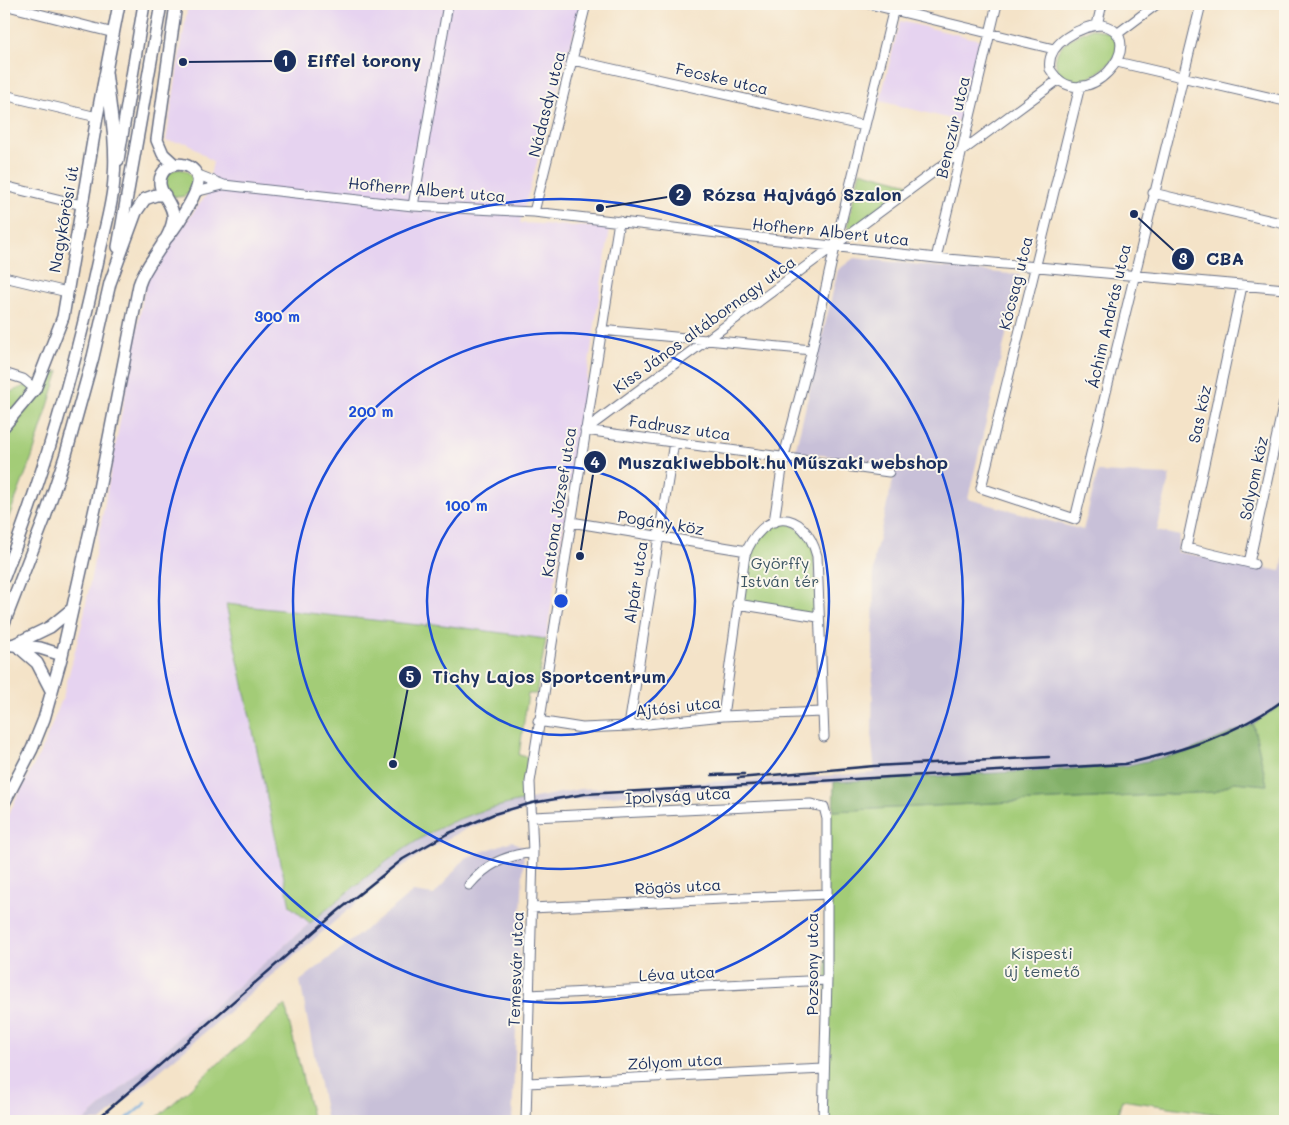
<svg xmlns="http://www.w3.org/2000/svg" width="1289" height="1125" font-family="Mali,sans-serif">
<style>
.built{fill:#e6d3f0}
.industrial{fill:#c8c0d8}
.green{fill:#a3cc77;stroke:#5f7e6a}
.forest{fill:#82b068;stroke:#4e7063}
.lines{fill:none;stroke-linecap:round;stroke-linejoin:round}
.stream{stroke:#68a6da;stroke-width:2.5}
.minor-casing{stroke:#676e83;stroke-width:11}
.major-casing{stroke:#676e83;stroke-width:14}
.minor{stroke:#fff;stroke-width:9}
.major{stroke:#fff;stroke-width:11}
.rail{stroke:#1b2f5e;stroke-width:2.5}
.ring{fill:none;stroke:#1d4ed8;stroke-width:2.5}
.labels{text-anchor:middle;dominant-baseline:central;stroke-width:4;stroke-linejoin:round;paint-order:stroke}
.street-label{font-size:16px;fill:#1b2f5e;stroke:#fbf7ec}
.park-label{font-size:16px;fill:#3d5664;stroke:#fbf7ec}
.centre{fill:#1d4ed8;stroke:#fbf7ec;stroke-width:2.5}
.ring-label{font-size:15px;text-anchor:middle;font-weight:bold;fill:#1d4ed8;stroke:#fbf7ec;stroke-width:4;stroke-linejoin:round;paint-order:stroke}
.leader{fill:none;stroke:#1b2f5e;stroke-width:2}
.callout-dot{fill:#1b2f5e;stroke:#fbf7ec;stroke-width:2}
.mark-label{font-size:15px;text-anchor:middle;font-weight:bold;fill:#fff}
.callout-label{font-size:18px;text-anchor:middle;font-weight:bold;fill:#1b2f5e;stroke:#fbf7ec;stroke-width:4;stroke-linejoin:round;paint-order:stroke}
</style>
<rect width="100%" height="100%" fill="#fbf7ec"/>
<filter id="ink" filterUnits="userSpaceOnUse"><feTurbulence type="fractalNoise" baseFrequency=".02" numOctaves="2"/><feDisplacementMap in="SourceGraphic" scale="10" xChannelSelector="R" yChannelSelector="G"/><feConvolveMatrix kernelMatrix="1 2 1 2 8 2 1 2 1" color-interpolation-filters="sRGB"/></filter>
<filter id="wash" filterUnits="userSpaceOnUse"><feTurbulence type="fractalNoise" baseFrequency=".0096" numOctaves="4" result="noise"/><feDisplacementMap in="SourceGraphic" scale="20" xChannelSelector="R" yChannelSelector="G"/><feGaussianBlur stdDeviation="1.12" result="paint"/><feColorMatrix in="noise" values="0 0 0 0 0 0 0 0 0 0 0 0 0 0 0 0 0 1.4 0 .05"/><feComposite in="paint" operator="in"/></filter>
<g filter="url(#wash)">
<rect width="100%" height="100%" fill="#f4e3c8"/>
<!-- built -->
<path class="built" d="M188,4H582L520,223L610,228L546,639L227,604L290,906L310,923L84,1121H4V823L42,749L63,697L83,620L147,276L161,253L206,196L213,162L188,143L166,141Z
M900,21L980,40L959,121L880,101Z"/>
<!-- industrial -->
<path class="industrial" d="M854,258L1020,275L968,499L1083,530L1098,472L1170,475L1157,531L1180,536L1177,552L1281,571L1285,553V702L1253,724L1187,752L1125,766L632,794L567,800L495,818L470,827L430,848L389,875L101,1121H84L310,923L388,860L418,840L453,822L479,812L525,800L580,789L875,773L872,743L874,558L897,464L795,452L838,270Z
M512,841L524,848L512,1121H327L300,981L413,892L434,895L465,858Z"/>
<!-- green -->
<path class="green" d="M1090,29C1104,28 1124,38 1115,56C1110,65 1100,71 1092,76C1087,78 1083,82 1078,82C1059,83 1049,61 1061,47C1067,39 1081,34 1090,29Z
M165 183a14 14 0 1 1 28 0a14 14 0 1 1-28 0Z
M860,171L909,184L853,228L847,227Z
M59,371L32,457L4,529V395Z
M786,519L813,542L818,617L737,604L742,572L758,535Z
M226,604L428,626V623L546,639L536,694H528L519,755L527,757L525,800C500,806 475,812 452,822C399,846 355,887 310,923L290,906Z
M1285,702V1121H1264L1122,1100L1116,1121H826V817L833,811L1215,792L1234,782L1267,785L1253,724Z
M285,1005L313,1121H153Z"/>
<!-- forest -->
<path class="forest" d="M1253,724L1267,785L1234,782L1215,792L833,811L834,782L1125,766L1187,752Z"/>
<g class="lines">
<!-- stream -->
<path class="stream" d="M124,1121L146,1103"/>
</g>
</g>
<g filter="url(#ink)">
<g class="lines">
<!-- minor casing -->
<g class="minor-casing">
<path id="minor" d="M869,4L1054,49
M4,5L114,33
M1097,25L1102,4
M1102,25C1155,37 1083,123 1050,69C1045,44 1081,25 1102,25Z
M1117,34L1157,4
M573,60L865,126
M1117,62L1285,101
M1080,86L981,488L1075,519L1201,4
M4,95L97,117
M196,174L224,185L413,206L534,212L936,258L1285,289
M4,186L82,205
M195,192L223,185
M1153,193L1285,224
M413,206L448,4
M534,212L586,4
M936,258L997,4
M4,277L67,292
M1242,286L1186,548L1254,564
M601,330L812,350
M4,373L23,379L35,389
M585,430L1058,80
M585,430L889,472
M571,522L747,551
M774,522L784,456L812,350L835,247L895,4
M1249,563L1285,398
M737,604L818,617
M723,716L745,555C762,511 803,505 817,556L824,737
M538,721L582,728L629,726L723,716L822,712
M629,726L674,442
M533,817L810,804L824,807L827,819V980L823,1121
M469,885C488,863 505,856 533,852
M531,908L827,894
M529,995L827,980
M527,1083L824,1069
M526,1121L533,852L530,782L619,221"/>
</g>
<!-- major casing -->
<g class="major-casing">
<path id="major" d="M118,160L144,4
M175,165L163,154L157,140L176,4
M118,247L161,4
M4,426L35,389L63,317L97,117L119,4
M4,577C44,474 75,368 98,260C103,234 113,205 114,178C117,143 110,107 106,72
M4,623L44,520L66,454L93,357L110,283L136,212L145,199L156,195H165
M4,644L40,648L62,655
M15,644L50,627L72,609
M15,644L37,663L52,692
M4,803L32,749L44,719L62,655L96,504L139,285C146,261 169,244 173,220C176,203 153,191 162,174C170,159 195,162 198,179C200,192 173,232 163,242"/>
</g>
<!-- minor -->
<use href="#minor" class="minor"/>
<!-- major -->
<use href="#major" class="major"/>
<!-- rail -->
<path class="rail" d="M712,775L744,774
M738,778L874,766L1049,757
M95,1121L338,911L403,859L447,834L494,814L532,803L585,794L1125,764C1182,751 1238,734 1285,699"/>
</g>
</g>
<!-- distance rings -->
<g class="ring">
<circle cx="561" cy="601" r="134"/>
<circle cx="561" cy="601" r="268"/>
<circle cx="561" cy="601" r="402"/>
</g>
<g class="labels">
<!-- street labels -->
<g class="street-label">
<text transform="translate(722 78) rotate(13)">Fecske utca</text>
<text transform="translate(546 104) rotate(-76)">Nádasdy utca</text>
<text transform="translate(952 127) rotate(-77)">Benczúr utca</text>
<text transform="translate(427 189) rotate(5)">Hofherr Albert utca</text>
<text transform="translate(63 219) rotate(-80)">Nagykőrösi út</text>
<text transform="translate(831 231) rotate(6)">Hofherr Albert utca</text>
<text transform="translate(1015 283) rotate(-76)">Kócsag utca</text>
<text transform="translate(1108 316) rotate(-77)">Áchim András utca</text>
<text transform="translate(704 324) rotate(-36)">Kiss János altábornagy utca</text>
<text transform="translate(1199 414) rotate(-78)">Sas köz</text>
<text transform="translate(680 427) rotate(8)">Fadrusz utca</text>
<text transform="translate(1253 478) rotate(-78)">Sólyom köz</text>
<text transform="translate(558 502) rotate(-81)">Katona József utca</text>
<text transform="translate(661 522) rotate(9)">Pogány köz</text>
<text transform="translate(635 582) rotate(-81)">Alpár utca</text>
<text transform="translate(678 706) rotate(-6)">Ajtósi utca</text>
<text transform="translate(678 795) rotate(-3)">Ipolyság utca</text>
<text transform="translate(678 886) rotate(-3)">Rögös utca</text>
<text transform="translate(811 964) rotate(-90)">Pozsony utca</text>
<text transform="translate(515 969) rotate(-88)">Temesvár utca</text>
<text transform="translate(677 973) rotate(-3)">Léva utca</text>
<text transform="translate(675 1061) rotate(-3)">Zólyom utca</text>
</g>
<!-- park labels -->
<g class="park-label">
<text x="780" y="562">Györffy<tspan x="780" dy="18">István tér</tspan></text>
<text x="1042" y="952">Kispesti<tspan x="1042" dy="18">új temető</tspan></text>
</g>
</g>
<circle cx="561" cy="601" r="8" class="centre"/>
<g class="ring-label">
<text x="277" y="322">300 m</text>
<text x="371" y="417">200 m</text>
<text x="466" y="511">100 m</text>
</g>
<!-- callouts -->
<path class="leader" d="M183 62L285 61M600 208L680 195M1134 214L1183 259M580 556L595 462M393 764L410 677"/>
<g class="callout-dot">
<circle cx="183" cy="62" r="5"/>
<circle cx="600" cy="208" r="5"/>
<circle cx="1134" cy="214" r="5"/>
<circle cx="580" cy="556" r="5"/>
<circle cx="393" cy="764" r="5"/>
<circle cx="285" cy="61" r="12"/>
<circle cx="680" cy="195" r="12"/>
<circle cx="1183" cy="259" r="12"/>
<circle cx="595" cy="462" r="12"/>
<circle cx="410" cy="677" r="12"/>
</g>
<g class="mark-label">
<text x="285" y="66">1</text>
<text x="680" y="200">2</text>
<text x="1183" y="264">3</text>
<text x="595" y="468">4</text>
<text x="410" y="682">5</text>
</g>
<g class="callout-label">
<text x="364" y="67">Eiffel torony</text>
<text x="802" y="201">Rózsa Hajvágó Szalon</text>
<text x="1225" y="265">CBA</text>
<text x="783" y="469">Muszakiwebbolt.hu Műszaki webshop</text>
<text x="549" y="683">Tichy Lajos Sportcentrum</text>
</g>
<!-- margin -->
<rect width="1289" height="1125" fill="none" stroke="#fbf7ec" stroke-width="20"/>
</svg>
